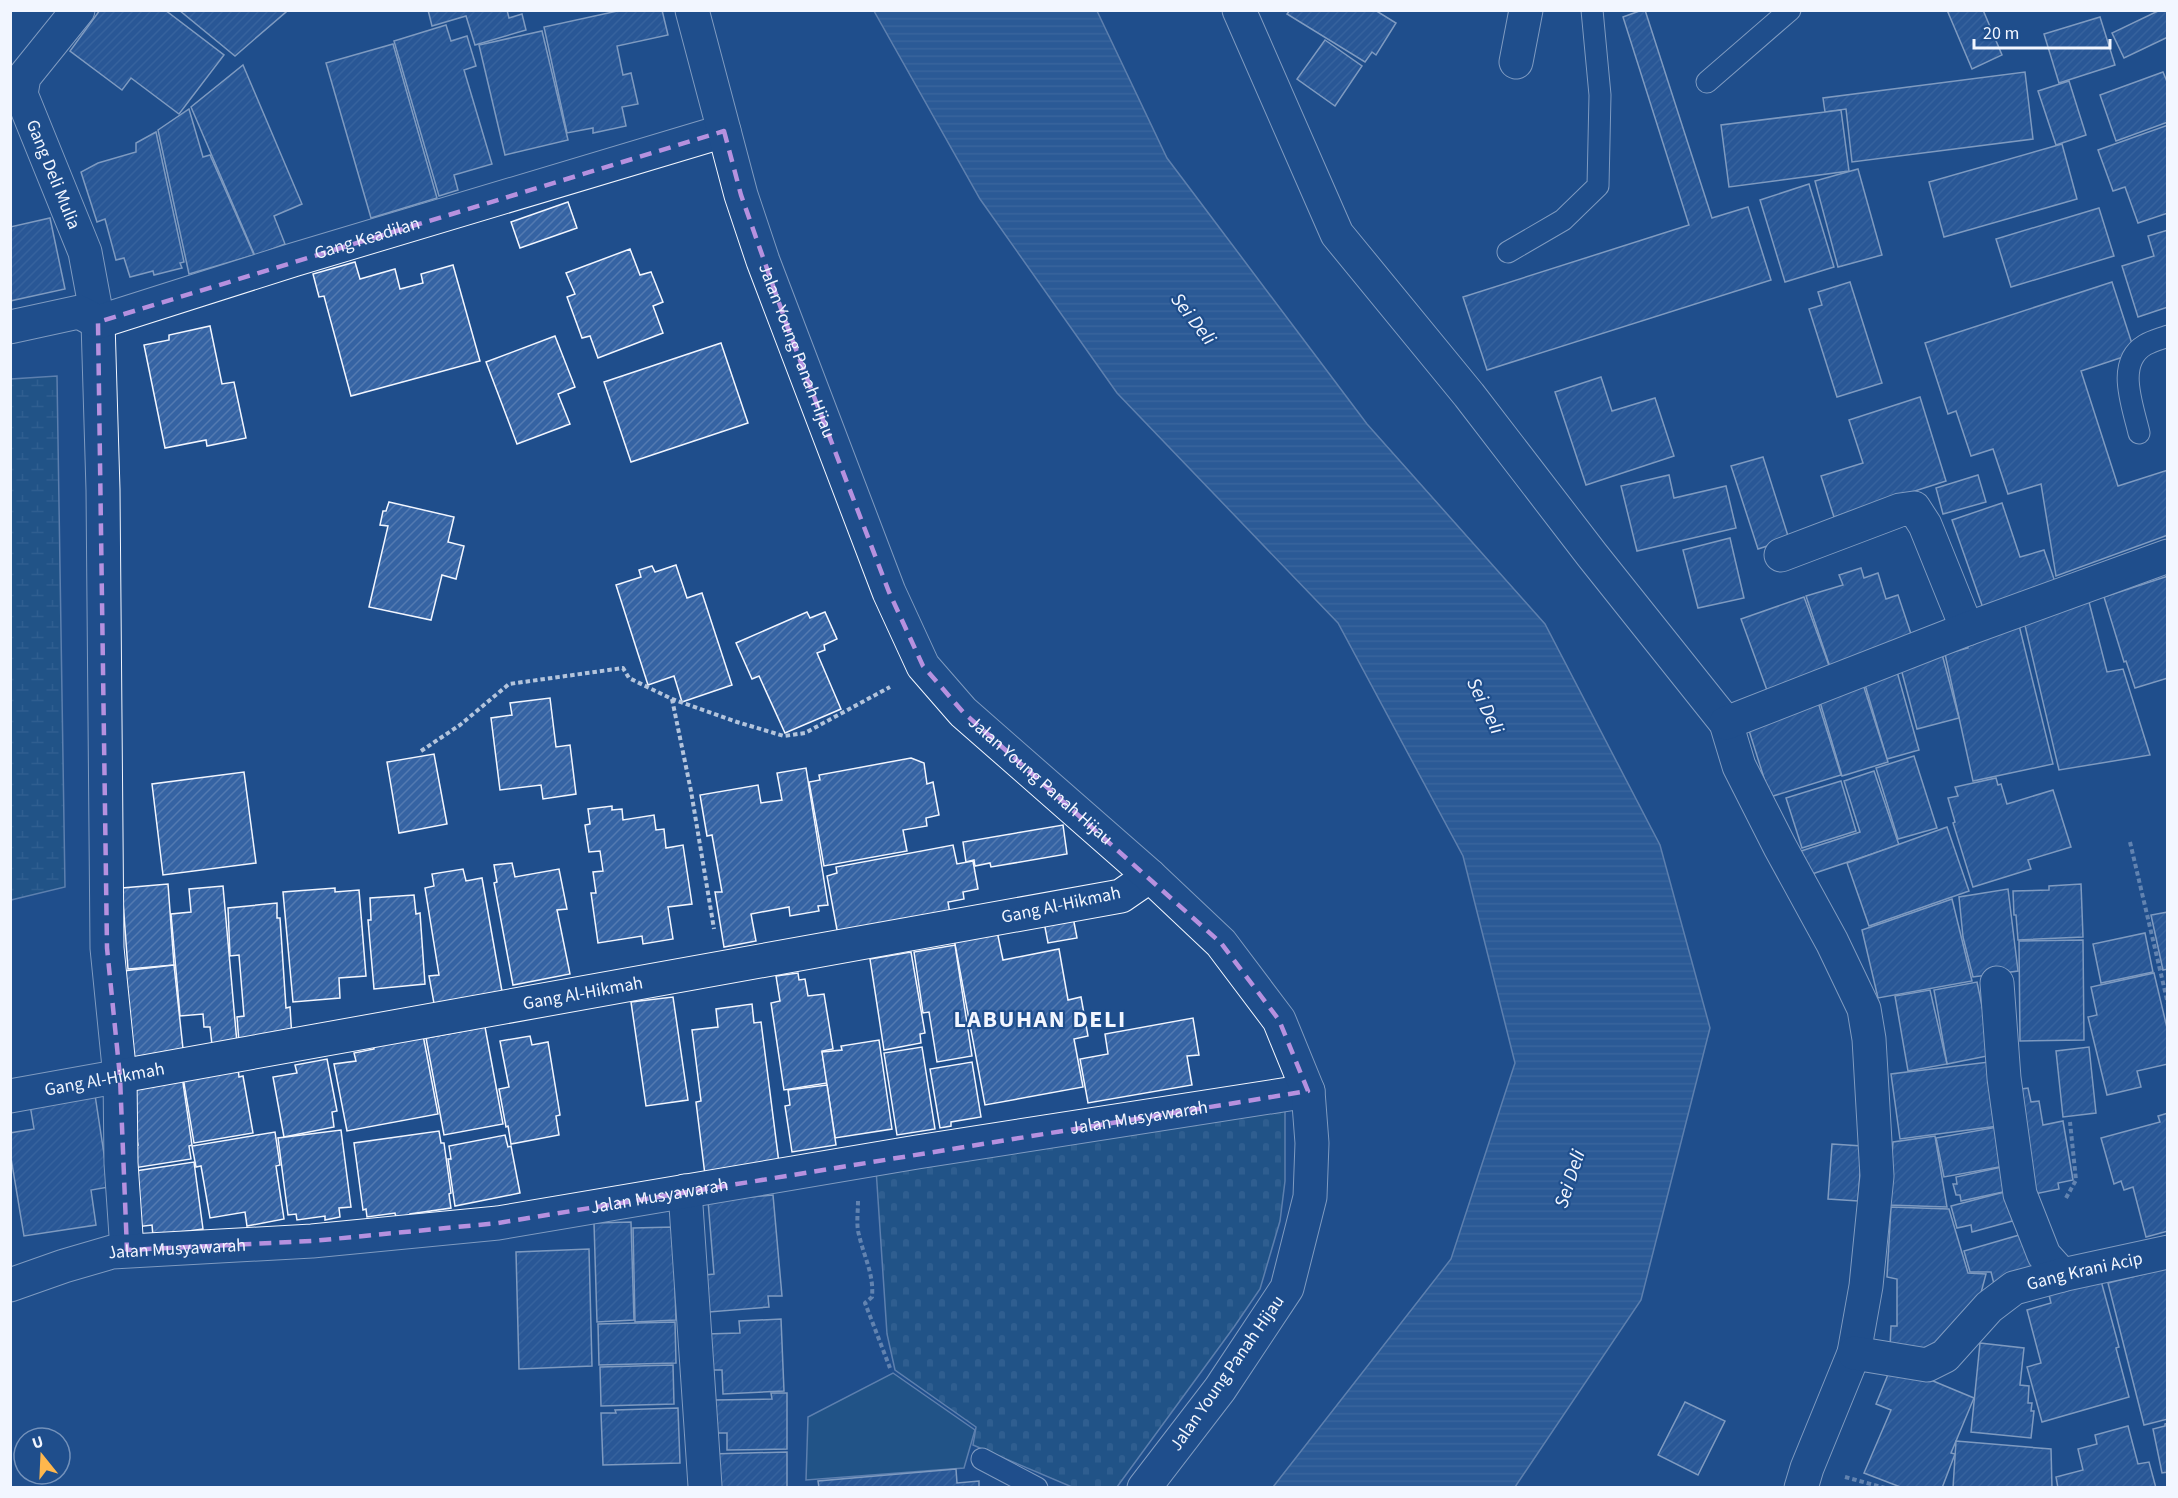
<svg xmlns="http://www.w3.org/2000/svg" width="2178" height="1498" font-family="'Source Sans 3',sans-serif">
<style>
.green{fill:#245a82;stroke:#a8bbd7;stroke-width:1.5}
.wetland{fill:url(#wetland-marsh);stroke:#a8bbd7;stroke-width:1.5}
.cemetery{fill:url(#cemetery-stones);stroke:#a8bbd7;stroke-width:1.5}
.water{fill:url(#water-rules);stroke:#a8bbd7;stroke-width:1.5}
.building{fill:url(#building-hatch);stroke:#f2f6ff;stroke-width:1.5}
.lines{fill:none;stroke-linecap:round;stroke-linejoin:round}
.service-casing{stroke:#f2f6ff;stroke-width:23}
.minor-casing{stroke:#f2f6ff;stroke-width:35}
.tertiary-casing{stroke:#f2f6ff;stroke-width:35}
.path{stroke:#b3c4dc;stroke-width:4;stroke-dasharray:4.5 3;stroke-linecap:butt}
.service{stroke:#1f4e8c;stroke-width:21}
.minor{stroke:#1f4e8c;stroke-width:33}
.tertiary{stroke:#1f4e8c;stroke-width:33}
.marked{fill:none;stroke:#b691df;stroke-width:4.5;stroke-dasharray:12 8;stroke-linejoin:round}
.labels{text-anchor:middle;dominant-baseline:central;stroke-width:4.5;stroke-linejoin:round;paint-order:stroke}
.street-label{font-size:18px;fill:#f2f6ff;stroke:#1f4e8c}
.water-label{font-size:20px;font-style:italic;fill:#f2f6ff;stroke:#1f4e8c}
.district-label{font-size:24px;font-weight:bold;letter-spacing:1.5px;fill:#f2f6ff;stroke:#1f4e8c}
</style>
<defs>
<pattern id="wetland-marsh" width="20" height="14" patternUnits="userSpaceOnUse" patternTransform="scale(1.5)"><rect width="20" height="14" fill="#245a82"/><path d="M1 5h8M5 5V1M11 12h8M15 12V8" fill="none" stroke="#447295"/></pattern>
<pattern id="cemetery-stones" width="16" height="16" patternUnits="userSpaceOnUse" patternTransform="scale(1.5)"><rect width="16" height="16" fill="#245a82"/><path d="M2 7V4a2 2 0 0 1 4 0v3zM10 15v-3a2 2 0 0 1 4 0v3z" fill="#447295"/></pattern>
<pattern id="water-rules" width="6" height="5" patternUnits="userSpaceOnUse" patternTransform="scale(1.5)"><rect width="6" height="5" fill="#3b69a3"/><path d="M0 2.5h6" fill="none" stroke="#587fb1"/></pattern>
<pattern id="building-hatch" width="6" height="6" patternUnits="userSpaceOnUse" patternTransform="scale(1.5)"><rect width="6" height="6" fill="#3563a3"/><path d="M-1 1l2-2M0 6l6-6M5 7l2-2" fill="none" stroke="#537ab1"/></pattern>
</defs>
<rect width="100%" height="100%" fill="#1f4e8c"/>
<!-- green -->
<path class="green" d="M893,1373L975,1430L964,1468L806,1480L808,1417Z"/>
<!-- wetland -->
<path class="wetland" d="M57,376L65,887L11,900V379Z"/>
<!-- cemetery -->
<path class="cemetery" d="M1285,1108V1181L1280,1221L1260,1289L1234,1327L1117,1487H1072L973,1445L976,1427L895,1370L887,1334L876,1169Z"/>
<!-- water -->
<path class="water" d="M874,11H1097L1167,158L1367,424L1545,624L1660,845L1710,1028L1641,1300L1515,1487H1273L1451,1259L1515,1063L1463,856L1338,623L1117,393L980,199Z"/>
<!-- building -->
<g class="building">
<path d="M100,10H165L224,55L179,114L131,78L122,90L70,51Z"/>
<path d="M179,10H285L286,12L235,56Z"/>
<path d="M428,10H507L509,18L522,14L526,30L475,45L466,16L432,26Z"/>
<path d="M622,10H662L668,35L617,46L623,75L631,73L638,104L622,107L626,126L593,133V128L567,133L544,27Z"/>
<path d="M1290,10H1375L1396,23L1376,55L1372,52L1365,62L1287,14Z"/>
<path d="M1642,10H1645L1712,218L1748,207L1771,280L1487,370L1463,297L1689,225L1623,17Z"/>
<path d="M1947,10H1983L2002,55L1972,69Z"/>
<path d="M2160,10H2168V37L2124,58L2112,33Z"/>
<path d="M2100,17L2115,65L2059,83L2044,34Z"/>
<path d="M446,25L451,41L467,36L476,66L464,70L492,164L454,175L458,190L439,196L394,41Z"/>
<path d="M542,31L568,140L505,155L479,45Z"/>
<path d="M1325,40L1362,66L1335,106L1297,79Z"/>
<path d="M393,44L437,198L371,218L326,63Z"/>
<path d="M243,65L302,204L274,216L285,244L255,256L191,107Z"/>
<path d="M2025,72L2033,139L1852,162L1846,109L1825,112L1823,98Z"/>
<path d="M2163,72L2168,84V122L2116,141L2100,95Z"/>
<path d="M2069,81L2086,135L2056,145L2038,91Z"/>
<path d="M189,109L203,157L210,155L254,255L189,274L158,130Z"/>
<path d="M1841,110L1849,171L1729,187L1721,125Z"/>
<path d="M2168,125V213L2138,223L2125,187L2113,191L2098,150Z"/>
<path d="M156,132L184,262L180,263L182,268L154,275L153,271L130,277L124,258L116,260L105,219L97,222L81,172L98,163L136,152V143Z"/>
<path d="M2062,144L2077,199L1944,237L1929,182Z"/>
<path d="M1858,169L1882,255L1838,267L1815,181Z"/>
<path d="M1809,184L1834,267L1785,282L1760,200Z"/>
<path d="M568,202L577,228L520,248L511,222Z"/>
<path d="M2099,208L2114,256L2011,287L1996,239Z"/>
<path d="M50,218L65,289L10,301V227Z"/>
<path d="M2168,230V307L2138,317L2122,266L2154,256L2148,236Z"/>
<path d="M630,249L640,275L651,272L663,302L653,306L663,333L598,358L590,336L582,338L567,297L575,294L566,273Z"/>
<path d="M355,262L360,279L395,269L400,289L423,283L421,274L453,265L480,361L351,396L324,296L319,297L313,274Z"/>
<path d="M1850,282L1882,383L1837,397L1809,309L1822,305L1818,292Z"/>
<path d="M2112,282L2135,353L2081,371L2118,486L2168,470V535L2056,576L2041,484L2008,494L1993,449L1971,456L1956,411L1948,414L1925,343Z"/>
<path d="M210,326L222,384L234,382L246,438L207,446L206,440L165,448L144,345L169,340V335Z"/>
<path d="M555,336L575,387L558,394L570,424L517,444L486,362Z"/>
<path d="M721,343L748,423L631,462L604,382Z"/>
<path d="M1601,377L1612,411L1655,398L1674,456L1586,485L1555,392Z"/>
<path d="M1920,397L1946,481L1834,517L1821,476L1863,463L1849,420Z"/>
<path d="M1763,457L1789,539L1758,549L1731,466Z"/>
<path d="M1669,475L1674,498L1726,486L1736,528L1637,551L1621,486Z"/>
<path d="M1978,475L1986,502L1943,514L1936,488Z"/>
<path d="M389,502L454,517L448,542L464,546L456,579L442,575L431,620L369,607L388,526L380,525L383,511H386Z"/>
<path d="M2002,503L2020,557L2044,550L2056,585L1983,608L1952,520Z"/>
<path d="M1730,538L1744,598L1698,608L1683,550Z"/>
<path d="M676,565L687,598L702,593L732,685L682,702L674,676L648,685L616,585L641,577L639,570L652,566L655,572Z"/>
<path d="M1861,568L1864,578L1878,573L1886,599L1898,595L1914,643L1831,670L1806,596L1843,585L1839,575Z"/>
<path d="M2168,576V678L2135,688L2126,661L2124,662L2104,597Z"/>
<path d="M1804,597L1831,671L1768,693L1741,619Z"/>
<path d="M2088,598L2107,672L2123,669L2150,755L2059,770L2023,617Z"/>
<path d="M807,612L810,618L825,612L837,639L824,645L825,650L817,653L841,709L785,733L759,676L752,679L736,643Z"/>
<path d="M2018,621L2053,764L1973,781L1945,654L1968,648L1966,637Z"/>
<path d="M1942,654L1959,718L1917,729L1900,665Z"/>
<path d="M1896,668L1919,750L1887,759L1863,678Z"/>
<path d="M1861,678L1888,762L1842,776L1817,692Z"/>
<path d="M550,698L556,747L570,745L576,794L543,799L541,785L500,790L491,718L512,715L510,703Z"/>
<path d="M1817,699L1841,775L1770,797L1746,721Z"/>
<path d="M434,754L447,824L399,833L387,762Z"/>
<path d="M1914,756L1937,828L1898,839L1876,768Z"/>
<path d="M911,758L924,763L927,784L933,782L939,815L926,818L927,826L903,830L907,851L824,866L809,782L820,780L819,775Z"/>
<path d="M806,768L828,905L818,906L819,911L790,916L789,907L751,914L756,941L724,947L715,892H722L712,835L707,836L700,795L758,785L761,803L782,800L777,773Z"/>
<path d="M1874,771L1899,845L1806,876L1798,852L1860,832L1844,781Z"/>
<path d="M244,772L256,863L163,875L152,784Z"/>
<path d="M1996,778L1998,785L2001,784L2007,804L2053,790L2071,847L2028,860L2031,869L1973,887L1953,823L1955,822L1948,798L1958,796L1955,787Z"/>
<path d="M1841,781L1856,831L1802,848L1786,798Z"/>
<path d="M612,806V810L622,809L623,820L654,815L656,830L664,829L666,848L683,845L692,904L668,907L673,939L643,944L642,936L598,943L591,893H596L593,872L603,871L600,851L589,852L585,825L590,824L588,809Z"/>
<path d="M1063,825L1067,854L991,867L990,863L975,866L974,860L966,862L963,842Z"/>
<path d="M1947,827L1969,891L1869,926L1847,863Z"/>
<path d="M953,845L957,864L973,861L978,889L963,892L964,899L948,902L950,914L838,935L827,876L837,873L836,867Z"/>
<path d="M512,863L515,877L559,869L567,909L557,910L570,974L513,985L494,883L497,882L494,865Z"/>
<path d="M463,869L466,881L482,878L503,997L435,1009L429,976L439,975L425,888L434,886L432,874Z"/>
<path d="M168,884L174,965L128,969L122,888Z"/>
<path d="M2081,884L2083,937L2018,940L2016,915H2014L2013,891L2049,890V886Z"/>
<path d="M223,886L237,1043L212,1045L210,1027H204L203,1014L180,1016L171,914L191,912L189,889Z"/>
<path d="M335,888V892L359,890L366,976L339,978L340,998L293,1002L283,892Z"/>
<path d="M2008,889L2018,971L1973,977L1963,937L1959,897Z"/>
<path d="M414,895L416,914L420,913L425,984L374,989L368,920H371L370,898Z"/>
<path d="M1952,899L1972,981L1878,998L1862,930Z"/>
<path d="M277,903V918H280L286,1008L290,1007L292,1038L239,1042L237,1017L244,1016L239,955L230,956L228,908Z"/>
<path d="M2168,912V969L2163,970L2151,915Z"/>
<path d="M1073,917L1077,938L1048,943L1044,922Z"/>
<path d="M997,931L1003,960L1059,949L1068,1000L1081,997L1088,1036L1074,1039L1083,1087L985,1105L954,939Z"/>
<path d="M2145,933L2153,972L2101,983L2093,944Z"/>
<path d="M2083,940L2084,1040L2020,1041L2019,941Z"/>
<path d="M955,945L972,1056L937,1062L929,1012L923,1013L914,952Z"/>
<path d="M911,952L925,1033L920,1034L921,1043L884,1050L870,959Z"/>
<path d="M174,965L184,1058L133,1063L123,971Z"/>
<path d="M798,973L799,980L805,979L808,996L824,994L833,1049L822,1051L827,1083L784,1090L771,1003L780,1001L776,976Z"/>
<path d="M2154,973L2168,1032V1064L2137,1071L2141,1087L2107,1095L2088,1017L2097,1015L2091,987Z"/>
<path d="M1977,982L1992,1055L1947,1064L1934,990Z"/>
<path d="M1930,990L1947,1064L1908,1071L1895,996Z"/>
<path d="M673,997L688,1100L646,1106L631,1002Z"/>
<path d="M752,1004L754,1023L761,1022L779,1163L705,1175L696,1102L701,1101L692,1030L718,1027L716,1009Z"/>
<path d="M1193,1018L1199,1055L1187,1056L1192,1085L1088,1103L1080,1059L1108,1054L1105,1034Z"/>
<path d="M485,1027L503,1124L444,1135L426,1038Z"/>
<path d="M423,1035L438,1114L347,1131L334,1064L356,1061L354,1053L374,1049L373,1044Z"/>
<path d="M530,1036L532,1045L548,1042L560,1115L556,1116L559,1135L511,1144L508,1126L506,1127L499,1089L509,1087L500,1041Z"/>
<path d="M879,1040L892,1129L835,1138L822,1052L842,1050L841,1046Z"/>
<path d="M922,1047L935,1129L897,1135L884,1053Z"/>
<path d="M2089,1047L2096,1113L2063,1117L2056,1051Z"/>
<path d="M327,1059L337,1111L332,1112L334,1127L284,1137L273,1077L297,1073L295,1065Z"/>
<path d="M1997,1061L2006,1125L1900,1139L1891,1074Z"/>
<path d="M972,1062L981,1117L951,1122V1126L940,1128L930,1069Z"/>
<path d="M238,1068L239,1077L243,1076L253,1133L194,1143L183,1077Z"/>
<path d="M182,1076L192,1145L189,1146L191,1159L134,1168L131,1146L138,1145L131,1106V1083Z"/>
<path d="M827,1085L836,1145L792,1152L785,1106L790,1105L788,1090Z"/>
<path d="M2028,1088L2031,1102L2039,1101L2043,1125L2063,1121L2073,1180L2058,1183L2059,1189L2024,1196L2014,1090Z"/>
<path d="M95,1095L109,1187L91,1190L96,1225L24,1236L10,1152V1133L34,1129L30,1105Z"/>
<path d="M2168,1113V1231L2146,1237L2133,1187L2124,1190L2121,1181L2114,1184L2101,1138L2160,1122L2158,1116Z"/>
<path d="M2003,1126L2010,1165L1944,1177L1936,1138Z"/>
<path d="M341,1130L351,1207L339,1208L340,1217L325,1220V1216L297,1220L296,1214L288,1215L278,1138Z"/>
<path d="M439,1131L441,1143H444L451,1193L449,1194L451,1208L410,1214L411,1220L397,1222L395,1213L367,1217L366,1209L363,1210L354,1143Z"/>
<path d="M275,1132L280,1165L276,1166L284,1219L247,1226L245,1212L210,1218L201,1166L196,1167L192,1146Z"/>
<path d="M505,1135L508,1147L511,1146L520,1193L455,1206L448,1159H451L449,1146Z"/>
<path d="M1935,1136L1947,1207L1888,1205L1893,1142Z"/>
<path d="M1832,1144L1862,1146L1858,1201L1828,1199Z"/>
<path d="M194,1162L203,1229L153,1236L152,1225L136,1227L129,1172Z"/>
<path d="M2011,1165L2017,1189L1961,1201L1960,1195H1956L1953,1184H1957L1956,1177Z"/>
<path d="M2012,1190L2020,1219L1972,1232L1971,1225L1957,1228L1951,1206Z"/>
<path d="M773,1195L782,1296H768L769,1307L709,1312L705,1275L714,1274L708,1201Z"/>
<path d="M1891,1207L1949,1209L1968,1273L1986,1274L1977,1308L1943,1351L1890,1347L1891,1326H1897V1279L1887,1277Z"/>
<path d="M631,1222L634,1320L597,1322L594,1223Z"/>
<path d="M673,1227L676,1320L635,1322L633,1228Z"/>
<path d="M2033,1231L2042,1264L1994,1284L1991,1272H1970L1964,1251Z"/>
<path d="M589,1249L592,1366L519,1369L516,1252Z"/>
<path d="M2168,1268V1419L2144,1425L2108,1283Z"/>
<path d="M2100,1277L2119,1347L2116,1348L2129,1397L2042,1422L2027,1367L2041,1363L2027,1310L2051,1303L2048,1291Z"/>
<path d="M781,1319L784,1391L723,1394L722,1370H708L706,1334L740,1333L739,1321Z"/>
<path d="M675,1322L676,1363L599,1365L598,1324Z"/>
<path d="M1980,1343L2024,1348L2020,1385L2029,1386L2028,1403H2032L2031,1411H2034L2031,1438L1971,1432Z"/>
<path d="M673,1365L674,1404L601,1406L600,1367Z"/>
<path d="M1891,1367L1909,1371L1974,1398L1951,1453L1955,1454L1942,1488H1903L1864,1473L1891,1410L1876,1404Z"/>
<path d="M771,1393H787V1449L727,1450V1433H715L714,1400L772,1399Z"/>
<path d="M1685,1402L1725,1421L1698,1475L1658,1455Z"/>
<path d="M678,1408L680,1463L603,1465L601,1413H616L615,1410Z"/>
<path d="M2168,1423V1472L2162,1473L2153,1429L2165,1426V1424Z"/>
<path d="M2128,1426L2138,1464L2149,1462L2156,1488H2058L2056,1477L2083,1470L2078,1449L2097,1444L2095,1435Z"/>
<path d="M1956,1441L2051,1449L2052,1488H1953Z"/>
<path d="M787,1452V1488H712L711,1454Z"/>
<path d="M956,1469L957,1483L979,1481V1488H819L818,1481Z"/>
</g>
<g class="lines">
<defs>
<g id="service">
<path d="M1707,82L1790,10"/>
<path d="M1508,252L1563,220L1598,186L1600,95L1592,10"/>
<path d="M2139,433C2133,406 2115,363 2145,345C2152,341 2160,339 2168,336"/>
<path d="M982,1459L1037,1488"/>
</g>
<g id="minor">
<path id="s1" d="M78,10L24,77L21,94L85,252L98,322L103,490L107,948L120,1077L121,1163L127,1250"/>
<path d="M1239,10L1337,234L1469,395L1592,555L1726,723L1739,766L1780,847L1832,942L1864,1009L1869,1039L1877,1176L1866,1286L1854,1353L1807,1468L1801,1488"/>
<path d="M1516,62L1526,10"/>
<path id="s2" d="M10,327L79,312L98,322L293,260L724,131"/>
<path d="M1781,555L1900,510L1914,508L1925,525L1967,629"/>
<path d="M1726,723L1967,629L2168,556"/>
<path d="M1997,983L2004,1078L2020,1194L2044,1255L2062,1275"/>
<path id="s3" d="M10,1096L1121,896L1150,876"/>
<path d="M685,1191L705,1486"/>
<path id="s4" d="M10,1285L64,1266L112,1252L312,1241L498,1223L917,1152L1308,1091"/>
<path id="s5" d="M1854,1353L1927,1365L1945,1356L1989,1307L2014,1288L2062,1275L2168,1252"/>
</g>
<g id="tertiary">
<path id="s6" d="M692,10L741,195L763,261L889,592L923,666L963,712L1150,876L1221,943L1279,1020L1308,1091L1312,1143L1310,1197L1287,1288L1220,1389L1144,1488"/>
</g>
</defs>
<!-- service casing -->
<use href="#service" class="service-casing"/>
<!-- minor casing -->
<use href="#minor" class="minor-casing"/>
<!-- tertiary casing -->
<use href="#tertiary" class="tertiary-casing"/>
<!-- path -->
<g class="path">
<path d="M672,699L691,791L714,929"/>
<path d="M421,751L460,725L509,684L623,668L629,678L672,699L737,722L784,736L805,733L890,687"/>
<path d="M2130,842L2168,1004"/>
<path d="M2066,1198L2076,1180L2070,1122"/>
<path d="M858,1201C858,1212 856,1225 859,1235C864,1257 874,1274 872,1297L865,1303L890,1368"/>
<path d="M1845,1477L1885,1488"/>
</g>
<!-- service -->
<use href="#service" class="service"/>
<!-- minor -->
<use href="#minor" class="minor"/>
<!-- tertiary -->
<use href="#tertiary" class="tertiary"/>
</g>
<!-- marked area -->
<path d="M0 0H2178V1498H0ZM724,131L741,195L790,334L889,592L923,666L963,712L1221,943L1279,1020L1308,1091L498,1223L312,1241L127,1250L120,1077L107,948L98,322Z" fill="#1f4e8c" fill-opacity=".55" fill-rule="evenodd"/>
<path class="marked" d="M724,131L741,195L790,334L889,592L923,666L963,712L1221,943L1279,1020L1308,1091L498,1223L312,1241L127,1250L120,1077L107,948L98,322Z"/>
<g class="labels">
<!-- street labels -->
<g class="street-label">
<text stroke="none"><textPath href="#s1" startOffset="190">Gang Deli Mulia</textPath></text>
<text stroke="none"><textPath href="#s2" startOffset="374">Gang Keadilan</textPath></text>
<text stroke="none"><textPath href="#s6" startOffset="357">Jalan Young Panah Hijau</textPath></text>
<text stroke="none"><textPath href="#s6" startOffset="861">Jalan Young Panah Hijau</textPath></text>
<text transform="translate(1061 905) rotate(-12)">Gang Al-Hikmah</text>
<text stroke="none"><textPath href="#s3" startOffset="582">Gang Al-Hikmah</textPath></text>
<text stroke="none"><textPath href="#s3" startOffset="96">Gang Al-Hikmah</textPath></text>
<text stroke="none"><textPath href="#s4" startOffset="1144">Jalan Musyawarah</textPath></text>
<text stroke="none"><textPath href="#s4" startOffset="658">Jalan Musyawarah</textPath></text>
<text stroke="none"><textPath href="#s4" startOffset="172">Jalan Musyawarah</textPath></text>
<text stroke="none"><textPath href="#s5" startOffset="264">Gang Krani Acip</textPath></text>
<text transform="translate(1227 1373) rotate(-55)">Jalan Young Panah Hijau</text>
</g>
<!-- water labels -->
<g class="water-label">
<text transform="translate(1193 319) rotate(52)">Sei Deli</text>
<text transform="translate(1485 706) rotate(64)">Sei Deli</text>
<text transform="translate(1570 1179) rotate(-72)">Sei Deli</text>
</g>
<!-- district labels -->
<g class="district-label">
<text x="1040" y="1019">LABUHAN DELI</text>
</g>
</g>
<!-- border -->
<rect width="2178" height="1498" fill="none" stroke="#f2f6ff" stroke-width="24"/>
<!-- north arrow -->
<g transform="translate(42 1456) rotate(342)"><circle r="28" fill="#1f4e8c" stroke="#7391ba" stroke-width="1.5"/>
<path d="M0-4.5L10 22L0 15L-10 22Z" fill="#ffb74d"/>
<text y="-9" font-size="16" font-weight="bold" text-anchor="middle" fill="#f2f6ff">U</text>
</g>
<!-- scale -->
<path d="M1974 39v9h136v-9" fill="none" stroke="#f2f6ff" stroke-width="3"/>
<text x="1983" y="39" font-size="18" fill="#f2f6ff" stroke="#1f4e8c" stroke-width="4.5" paint-order="stroke">20 m</text>
</svg>
